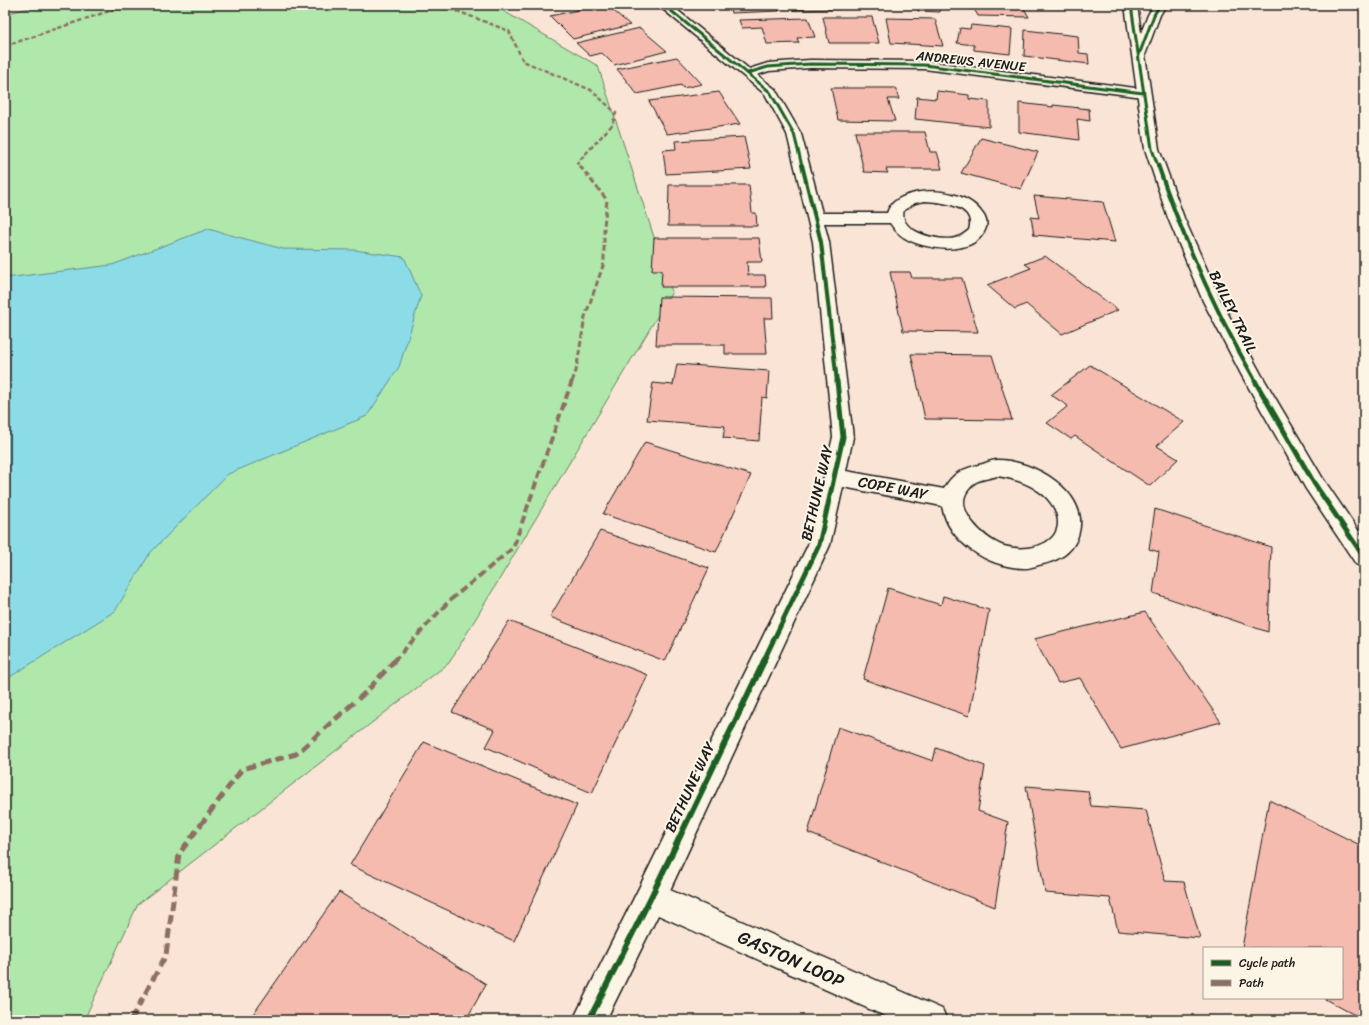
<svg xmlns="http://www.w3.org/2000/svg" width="1369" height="1025" font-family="Sriracha,sans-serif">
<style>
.green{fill:#b0e7aa;stroke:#668263}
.water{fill:#8cdce7;stroke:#5f8f96}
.building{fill:#f5bbaf;stroke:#1c1c1c}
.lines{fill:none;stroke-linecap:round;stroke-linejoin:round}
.street-casing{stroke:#1c1c1c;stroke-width:3}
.secondary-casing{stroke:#1c1c1c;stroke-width:3}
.street{fill:#fcf5e5;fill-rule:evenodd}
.secondary{fill:#fcf5e5;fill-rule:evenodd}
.quiet-far3{stroke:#8d6e63;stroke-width:2.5;stroke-dasharray:4.5 2.5;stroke-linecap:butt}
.quiet-far2{stroke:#8d6e63;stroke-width:3;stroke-dasharray:6 3;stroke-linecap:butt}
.quiet-far1{stroke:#8d6e63;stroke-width:4;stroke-dasharray:8 4;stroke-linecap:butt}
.quiet{stroke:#8d6e63;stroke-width:5;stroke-dasharray:10 5;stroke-linecap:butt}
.cycleway-far3-casing{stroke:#fcf5e5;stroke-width:4.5}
.cycleway-far2-casing{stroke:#fcf5e5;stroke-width:6}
.cycleway-far1-casing{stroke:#fcf5e5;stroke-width:8}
.cycleway-casing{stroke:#fcf5e5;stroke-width:9}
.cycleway-far3{stroke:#1b5e20;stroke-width:3}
.cycleway-far2{stroke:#1b5e20;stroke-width:4}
.cycleway-far1{stroke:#1b5e20;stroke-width:5}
.cycleway{stroke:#1b5e20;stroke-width:6}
.labels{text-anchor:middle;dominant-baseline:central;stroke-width:4;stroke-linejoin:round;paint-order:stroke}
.far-street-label{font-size:13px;fill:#1c1c1c;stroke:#fcf5e5}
.street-label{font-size:15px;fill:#1c1c1c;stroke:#fcf5e5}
.near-street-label{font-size:18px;fill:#1c1c1c;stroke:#fcf5e5}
</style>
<rect width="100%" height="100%" fill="#fae4d5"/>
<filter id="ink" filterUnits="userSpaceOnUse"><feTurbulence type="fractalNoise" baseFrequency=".025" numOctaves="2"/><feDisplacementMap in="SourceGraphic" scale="8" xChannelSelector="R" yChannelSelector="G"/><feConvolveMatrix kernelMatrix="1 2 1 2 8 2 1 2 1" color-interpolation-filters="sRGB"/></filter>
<g filter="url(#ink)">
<!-- green -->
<path class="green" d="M41,5H493L598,66L672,292L449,663L138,904L84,1020H5V14Z"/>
<!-- water -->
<path class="water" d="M208,229L283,249L354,250L404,257L421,296L399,367L367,416L228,474L150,553L115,611L5,680V278L112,265Z"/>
<!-- building -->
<g class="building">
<path d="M601,5H607L630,25L573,39L550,16Z"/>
<path d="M729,5H777L779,11L731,13Z"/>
<path d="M792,5H839L840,9L793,10Z"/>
<path d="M909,5H959L960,8L939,7L940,12L918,11L917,6Z"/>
<path d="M972,5H1022L1029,17L978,16Z"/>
<path d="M823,17H872L879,43H829Z"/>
<path d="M808,18L815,37L797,38L799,43L767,44L762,27L742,28L739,20Z"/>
<path d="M886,18L935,19L943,46L891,43Z"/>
<path d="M971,25L1012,29L1010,54L974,50V45L957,43L960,28L970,29Z"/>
<path d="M640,28L667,51L614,65L602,53L590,56L576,43Z"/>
<path d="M1025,30L1078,36L1079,53L1088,54L1089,64L1024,56Z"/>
<path d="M677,57L702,84L683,88L681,85L637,94L617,69Z"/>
<path d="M831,88H895L899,99H888L895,121L838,120Z"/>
<path d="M937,91L969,95V99L989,101V127L915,119L917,97L936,99Z"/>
<path d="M719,92L740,124L667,134L649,101Z"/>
<path d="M1019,103L1053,107V105L1089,109L1090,121L1077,119L1079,140L1019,132Z"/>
<path d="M855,132H925L930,152H937L942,169H886L888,173L864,172Z"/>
<path d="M744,137L751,169L666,174L663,150L676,149L675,141Z"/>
<path d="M981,138L1038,152L1021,189L961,173Z"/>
<path d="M669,185H749L752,213H756L757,226H668Z"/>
<path d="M1034,196L1103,202L1115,242L1034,235L1031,217L1039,218Z"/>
<path d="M654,238H759L762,262H747L748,275H765L766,287H661L662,270H652Z"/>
<path d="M1045,256L1118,310L1062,334L1026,304L1015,309L987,285L1031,268L1025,264Z"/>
<path d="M890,272H910L912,278H962L978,332L903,331Z"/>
<path d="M659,297L772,298L773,318H764L767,354H725V345H656Z"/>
<path d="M911,354L992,355L1012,420L925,419Z"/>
<path d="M677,364L769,371L767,398L762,397L759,441L723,438L725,426L647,420L653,383L673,385Z"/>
<path d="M1090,365L1184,422L1157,446L1178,459L1150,486L1075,436L1071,439L1047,423L1068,406L1051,395Z"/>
<path d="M645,442L751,475L716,552L603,514Z"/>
<path d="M1155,509L1271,547L1268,632L1153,593L1159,552L1149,549Z"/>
<path d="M600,531L709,568L665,661L550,617Z"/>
<path d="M888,588L941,605L943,596L989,610L969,716L863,679Z"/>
<path d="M1145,612L1221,722L1121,749L1080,678L1058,683L1034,639Z"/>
<path d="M509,621L648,675L592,793L486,747L495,730L452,712Z"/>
<path d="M838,727L933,761L936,748L985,766L978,811L1008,822L995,907L808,833Z"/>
<path d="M424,742L577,805L514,941L350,865Z"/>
<path d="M1026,786L1088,791L1091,806L1146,810L1165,881L1184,882L1200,938L1118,931L1110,898L1045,893Z"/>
<path d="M1269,800L1364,847V1020L1323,998H1342V948H1242Z"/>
<path d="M339,892L486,984L466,1020H249Z"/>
</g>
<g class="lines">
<defs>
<path id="street" d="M658,5H671L749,69L768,63L810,60L924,61L1143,89L1148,90L1150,93L1148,96L1143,97L924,69L810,68L769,71L757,75L775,89L801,134L822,213H887C891,200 903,196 915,193C937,188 969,194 982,213C986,218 988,224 985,230C973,257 925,250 905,238C898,234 894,229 890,223H824L829,242L853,437L846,471L944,489C953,472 965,468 983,464C988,462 993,460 998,460C1032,460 1089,491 1079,532C1075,550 1061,560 1043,564C1037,565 1029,569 1023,568C988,567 948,542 942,506L843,487L830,545L670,890L942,1009L947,1020H894L658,915L606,1020H573L640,886L808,545L833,437L813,242L787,134L765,94ZM925,201C941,202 977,205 969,230C965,233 961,237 955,238C940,242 897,232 904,210L915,203ZM997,476C1011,478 1025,482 1037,490C1062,506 1069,539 1034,547C1024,549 1014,549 1004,546C985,540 950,508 970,488C972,486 974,483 976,482C982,479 991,478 997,476Z"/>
<path id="secondary" d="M1125,5H1137L1141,33L1148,15L1154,5H1166L1160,15L1145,55L1159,149L1184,218L1221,301L1261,374L1322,477L1364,539V567L1356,564L1306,489L1241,374L1203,301L1168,218L1145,149Z"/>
</defs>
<!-- street casing -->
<use href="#street" class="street-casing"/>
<!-- secondary casing -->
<use href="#secondary" class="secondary-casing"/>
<!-- street -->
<use href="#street" class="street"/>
<!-- secondary -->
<use href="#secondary" class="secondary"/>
<!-- quiet-far3 -->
<g class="quiet-far3">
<path d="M429,5L457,11L509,31L523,61L591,90L616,113L612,125L577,163L580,166"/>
<path d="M5,46L106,12L132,5"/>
</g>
<!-- quiet-far2 -->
<path class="quiet-far2" d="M572,382L576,371L585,317L604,263V226L607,200L579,165"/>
<!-- quiet-far1 -->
<path class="quiet-far1" d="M393,662L449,601L513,548L572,381"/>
<!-- quiet -->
<path class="quiet" d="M131,1020L166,955L179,854L242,769L296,754L367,691L394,661"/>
<defs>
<g id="cycleway-far3">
<path d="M664,5L770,92L794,134L802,166"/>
<path d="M1131,5L1152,149L1158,166"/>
<path d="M1139,55L1154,15L1160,5"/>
<path d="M748,73L768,67L810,64L924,65L1143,93"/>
</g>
<g id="cycleway-far2">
<path d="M802,165L821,242L837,382"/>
<path d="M1158,165C1184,241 1216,313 1256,382"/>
</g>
<g id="cycleway-far1">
<path d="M1255,381L1314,483L1364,557"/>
<path d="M763,662L819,545L843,437L837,381"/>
</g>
<path id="cycleway" d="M589,1020L651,897L764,661"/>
</defs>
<!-- cycleway-far3 casing -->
<use href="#cycleway-far3" class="cycleway-far3-casing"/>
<!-- cycleway-far2 casing -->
<use href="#cycleway-far2" class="cycleway-far2-casing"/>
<!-- cycleway-far1 casing -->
<use href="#cycleway-far1" class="cycleway-far1-casing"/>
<!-- cycleway casing -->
<use href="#cycleway" class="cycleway-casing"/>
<!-- cycleway-far3 -->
<use href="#cycleway-far3" class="cycleway-far3"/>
<!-- cycleway-far2 -->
<use href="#cycleway-far2" class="cycleway-far2"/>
<!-- cycleway-far1 -->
<use href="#cycleway-far1" class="cycleway-far1"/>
<!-- cycleway -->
<use href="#cycleway" class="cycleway"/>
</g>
</g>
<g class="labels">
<!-- far-street labels -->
<g class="far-street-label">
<text transform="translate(971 61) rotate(6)">ANDREWS AVENUE</text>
</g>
<!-- street labels -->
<g class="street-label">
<text transform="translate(1233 312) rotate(64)">BAILEY TRAIL</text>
<text transform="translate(893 488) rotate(11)">COPE WAY</text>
<text transform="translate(817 493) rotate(-77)">BETHUNE WAY</text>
<text transform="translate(690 787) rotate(-65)">BETHUNE WAY</text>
</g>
<!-- near-street labels -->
<g class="near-street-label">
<text transform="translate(791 959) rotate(24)">GASTON LOOP</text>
</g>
</g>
<!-- margin -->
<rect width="1369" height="1025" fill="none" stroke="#fcf5e5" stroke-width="20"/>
<rect x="10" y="10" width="1349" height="1005" fill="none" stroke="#1c1c1c" stroke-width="1.5" filter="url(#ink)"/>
<!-- legend -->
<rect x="1203" y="947" width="140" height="52" fill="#fcf5e5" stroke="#a29e95"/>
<rect x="1211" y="960" width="20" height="6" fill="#1b5e20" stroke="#a29e95"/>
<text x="1239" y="967" font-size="12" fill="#1c1c1c">Cycle path</text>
<rect x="1211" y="980" width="20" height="6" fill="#8d6e63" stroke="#a29e95"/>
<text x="1239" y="987" font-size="12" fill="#1c1c1c">Path</text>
</svg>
